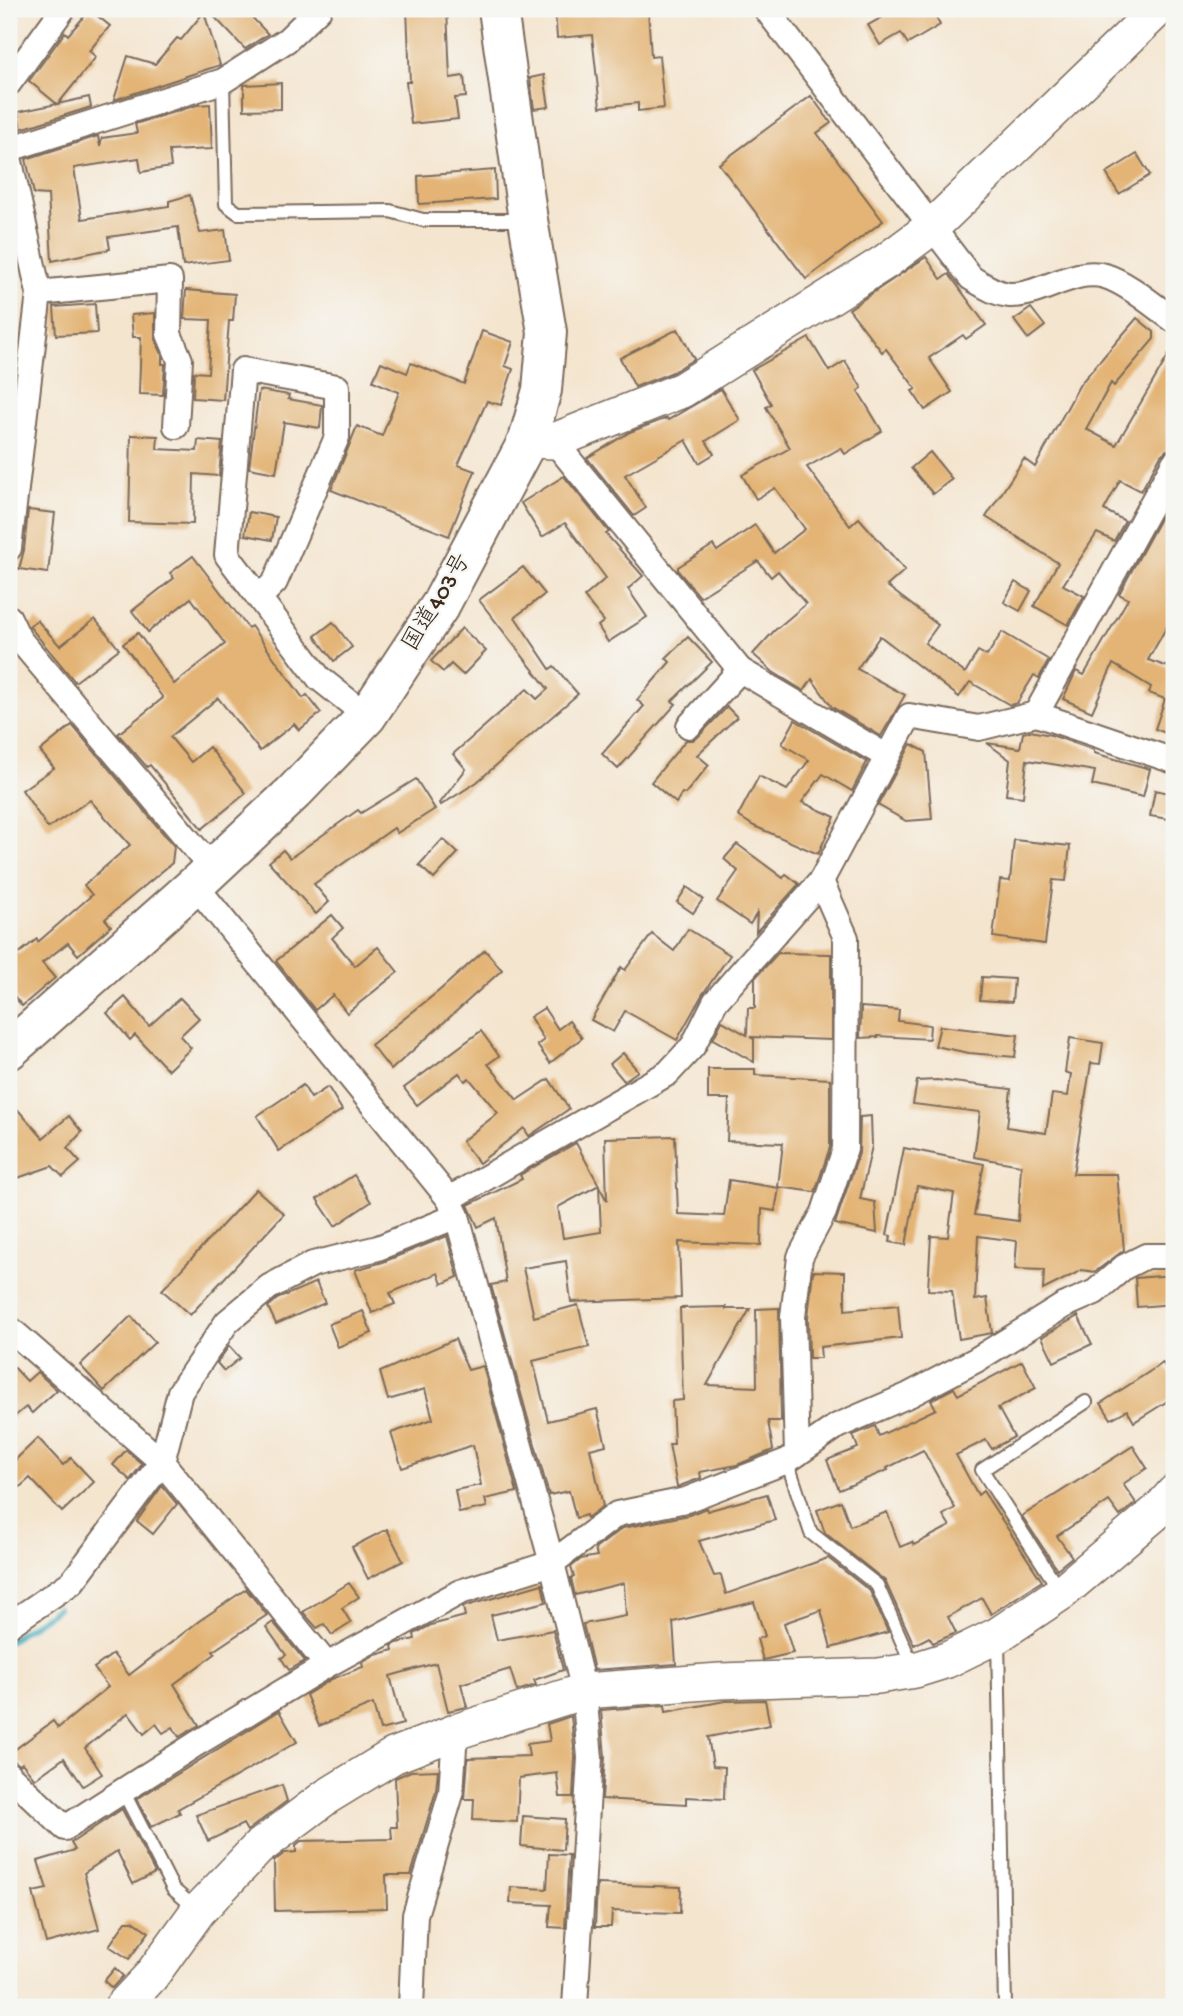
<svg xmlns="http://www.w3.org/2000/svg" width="1183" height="2016" font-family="'Gochi Hand','Klee One',sans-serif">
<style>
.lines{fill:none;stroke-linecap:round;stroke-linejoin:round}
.stream{stroke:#40acbf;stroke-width:6}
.building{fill:#e3b474}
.lane-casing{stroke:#7c6b5c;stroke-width:16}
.street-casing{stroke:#7c6b5c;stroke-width:28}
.secondary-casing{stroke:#7c6b5c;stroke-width:38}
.highway-casing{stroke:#7c6b5c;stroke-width:42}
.lane{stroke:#fff;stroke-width:12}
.street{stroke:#fff;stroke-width:24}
.secondary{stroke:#fff;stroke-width:35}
.highway{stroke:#fff;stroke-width:38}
.labels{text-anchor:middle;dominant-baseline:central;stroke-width:5;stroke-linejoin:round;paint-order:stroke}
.street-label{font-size:24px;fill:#3b2a1e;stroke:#f6f6f2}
</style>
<rect width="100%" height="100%" fill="#f6f6f2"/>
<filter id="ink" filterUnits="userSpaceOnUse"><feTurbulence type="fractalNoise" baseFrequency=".0143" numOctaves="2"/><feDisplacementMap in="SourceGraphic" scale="14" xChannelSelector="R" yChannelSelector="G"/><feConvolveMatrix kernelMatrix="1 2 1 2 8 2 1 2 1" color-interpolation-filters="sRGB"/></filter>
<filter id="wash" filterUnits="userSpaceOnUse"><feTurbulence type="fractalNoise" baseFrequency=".00686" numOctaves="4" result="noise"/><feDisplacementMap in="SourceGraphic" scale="28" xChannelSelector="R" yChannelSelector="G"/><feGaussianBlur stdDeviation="1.57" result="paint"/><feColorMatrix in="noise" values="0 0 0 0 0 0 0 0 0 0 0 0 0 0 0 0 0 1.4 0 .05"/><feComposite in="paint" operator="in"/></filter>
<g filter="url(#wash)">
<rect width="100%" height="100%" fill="#f4e5cf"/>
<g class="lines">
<!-- stream -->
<path class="stream" d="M9,1641L58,1608"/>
</g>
<g id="blocks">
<!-- building -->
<g class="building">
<path d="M207,9H244L268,34L245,49Z"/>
<path d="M407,9H447L450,78L464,76L466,97L455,98L458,119L411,124L406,82H410Z"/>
<path d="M555,9H648L651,57L659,56L664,108L638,111V103L600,107L592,35L557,38Z"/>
<path d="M897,9H931L940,25L908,44L901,33L880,45L868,25Z"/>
<path d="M90,10L110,26L89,51L96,57L58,104L89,97L91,107L21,129L18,112L57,104L29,81L65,32L68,35Z"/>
<path d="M204,12L220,65L114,100L128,56L155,64L177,38L181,40Z"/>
<path d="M544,75L549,107L534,109L530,78Z"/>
<path d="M281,83V109L244,110V85Z"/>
<path d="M811,96L831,123L817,133L883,221L806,279L719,164Z"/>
<path d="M210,104L212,149L169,151L171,167L141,172L139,158L74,168L82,219L169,206V201L190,195L200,233L225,230L229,260L183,266L178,227L108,237L110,249L52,261L48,195L34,194L26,159L98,136L100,146L102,138L137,133L135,124L197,105Z"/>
<path d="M1137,154L1150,175L1119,194L1106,173Z"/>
<path d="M495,170L496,199L419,204L418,176Z"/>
<path d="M926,257L941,279L949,274L986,325L966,339L963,335L929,358L952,392L925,410L912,391L916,389L886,349L882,352L849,309Z"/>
<path d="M186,290L235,294L233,321H229L223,400L193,398L194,372L208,373L211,320L184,319Z"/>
<path d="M95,304L97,333L56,335L54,307Z"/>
<path d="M1031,308L1045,326L1028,339L1014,320Z"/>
<path d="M155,313V339L162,355V364H165L163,395L139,394L141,337H133L131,315Z"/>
<path d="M1137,318L1154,332V339L1114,386L1111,383L1086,429L1116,445L1174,346V448L1167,450L1161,455L1141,491L1120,480L1104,510L1125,521L1114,541L1097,533L1063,585L1084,596L1068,625L1034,606L1058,563L986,517L1024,459L1035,467L1080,384Z"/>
<path d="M678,329L694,359L673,372L635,387L620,358Z"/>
<path d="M482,331L513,342L505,366L513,369L501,405L487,401L458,465L475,471L449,536L331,490L357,426L382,436L399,392L373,381L381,362L407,373L411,363L464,384Z"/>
<path d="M809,338L829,371L845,361L862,388L858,391L882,431L845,454L841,448L807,467L850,526L859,518L905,570L887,586L938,625L925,643L965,673L978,651L987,656L1002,632L1049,660L1039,678L1034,675L1017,703L1010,705L970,682L959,697L880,636L857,669L905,695L881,736L832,707L812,679L804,691L773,672L753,654L774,631L806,604L778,571L771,577L758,561L700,597L678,571V567L713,545L717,551L755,525L774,553L805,529L775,488L756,499L742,475L790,448L766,407L771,404L752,370Z"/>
<path d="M721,389L740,420L706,441L714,454L699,463L686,440L625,475L646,508L634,516L587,458L630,432L667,418L668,420Z"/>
<path d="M259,390L289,395L288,399L322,405L320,428L284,422L276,473L249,468Z"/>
<path d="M131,435L158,436L157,449L197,451L198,440L222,442L219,476L194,474L193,524L129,522Z"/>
<path d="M930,452L952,479L933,494L911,468Z"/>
<path d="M564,476L609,532L606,534L643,576L628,589L647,617L608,642L598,626L604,621L584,597L606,578L565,523L542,537L521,503Z"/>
<path d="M1174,493V614L1148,660L1174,669V736L1155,729L1165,699L1149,693L1151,687L1113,664L1092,712L1063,699L1076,671L1084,675L1128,599L1119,594Z"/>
<path d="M28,510L55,513L48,573L19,569L24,550Z"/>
<path d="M249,512L276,517L272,540L245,535Z"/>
<path d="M193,556L248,628L251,626L303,698L307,695L321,713L299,730L294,724L260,751L218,698L170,737L191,762L209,747L246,793L202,829L150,765L147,767L118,734L163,698L123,644L138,633L174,684L225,644L191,598L148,632L132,611L174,578L170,573Z"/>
<path d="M523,567L545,594L515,617L550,669L554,666L578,694L477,782L441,805L440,803L466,769L453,754L527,689L537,699L548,689L479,600Z"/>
<path d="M1015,582L1031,591L1020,611L1004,602Z"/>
<path d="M95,619L119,649L75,682L29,626L37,620L60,646Z"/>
<path d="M333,622L352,647L334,661L315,636Z"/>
<path d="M462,628L486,651L463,675L451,664L443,672L431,661Z"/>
<path d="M688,637L712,662L672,701L676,704L618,769L602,754L644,706L637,700L670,662L666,658Z"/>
<path d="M727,707L737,717L697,755L709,765L685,794L682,793L676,803L651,782L686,740H693L699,736Z"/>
<path d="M795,720L867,762L852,791L823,774L802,802L835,817L818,854L754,826L738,816L759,776L787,790L809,760L782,744Z"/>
<path d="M72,725L174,846L172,863L105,919L111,926L78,955L68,943L42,963L55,978L22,1006L9,990V942L18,954L37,939L38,942L92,895L84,885L130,845L90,800L48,828L22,790L54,768L40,751Z"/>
<path d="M1030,731L1051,735L1094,750V753L1150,769L1143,797L1092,785L1095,771L1027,760L1023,797L1006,795L1010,760L987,743L1020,748L1023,733Z"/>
<path d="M911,744L926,752L932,819L906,821L878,805Z"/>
<path d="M416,779L435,809L397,833L394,828L314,884L329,902L316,914L269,862L283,850L290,858L358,810L361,813Z"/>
<path d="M1155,790L1174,794V820L1150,816Z"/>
<path d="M443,839L458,853L434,879L419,865Z"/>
<path d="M1014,840L1070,846L1066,881L1053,880L1045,944L993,937L1000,880L1010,881Z"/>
<path d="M737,844L783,878L786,874L799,884L756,932L757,913L750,924L717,901L738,871L724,859Z"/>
<path d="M687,887L703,899L693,913L677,902Z"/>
<path d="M332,915L343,928L332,938L355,966L378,947L398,972L347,1013L333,995L315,1010L276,961Z"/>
<path d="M688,929L730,955L702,995L677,1040L625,1011L613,1032L591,1020L621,967L625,970L652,934L674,951Z"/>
<path d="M485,950L502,970L391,1070L371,1045L440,990Z"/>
<path d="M778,953L831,954V1040L750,1037L754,1039V1062L713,1039L722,1021L747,1035L748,1008H755V978Z"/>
<path d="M982,977L1014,979L1012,1002L980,1000Z"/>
<path d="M125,997L149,1026L180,998L199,1018L180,1036L191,1048L168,1070L135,1035L130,1040L107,1013Z"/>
<path d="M861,1007L899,1010L898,1021L930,1025L929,1039L878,1036V1037L860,1038Z"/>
<path d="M544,1008L558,1029L569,1021L582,1038L550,1063L537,1045L544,1040L530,1017Z"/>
<path d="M940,1026L1018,1035L1015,1057L969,1053L935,1046Z"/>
<path d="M481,1031L499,1056L488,1064L517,1100L549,1079L569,1109L529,1136L524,1128L479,1163L462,1141L498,1113L469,1078L465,1081L459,1073L417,1105L404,1088Z"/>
<path d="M1070,1038L1103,1043L1100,1064L1091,1063L1073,1174H1117L1124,1250L1095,1272L1082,1270L1043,1290L1044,1270L1015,1269L1017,1241L978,1236L975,1300L987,1298L992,1333L959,1339L952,1291L928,1290L931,1236L948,1237L954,1193L917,1186L906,1245L890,1242L891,1236L887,1235L904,1148L984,1164L974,1215L1018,1221L1021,1165L974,1157L980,1112L913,1104L917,1081L937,1080L1011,1089L1007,1127L1046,1133L1052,1094L1068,1096L1071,1074L1065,1072Z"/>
<path d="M623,1053L638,1071L624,1081L610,1064Z"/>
<path d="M708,1069H755V1075L830,1079V1147L815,1192L778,1187L783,1143L727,1141L729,1099H708Z"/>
<path d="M303,1085L311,1098L328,1087L342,1110L279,1151L257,1116Z"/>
<path d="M18,1110L43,1138L69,1116L82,1132L67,1148L80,1162L63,1177L52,1166L9,1181V1118Z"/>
<path d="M871,1116L872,1146L860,1199L875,1202L877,1233L835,1224L859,1153L860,1117Z"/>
<path d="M675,1136L678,1214L724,1216L729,1180L779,1188L775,1211L762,1209L761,1245L679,1242L681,1298L571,1302L566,1261L523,1268L534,1317L578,1305L589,1347L533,1361L548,1421L597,1409L606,1445L590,1449L603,1506L587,1518L586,1515L576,1518L569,1491L549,1495L491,1285L506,1282L496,1218L478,1227L468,1205L522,1179L520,1175L576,1143L599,1185L558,1207L563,1238L601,1232L599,1186L607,1201L605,1138Z"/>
<path d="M354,1175L371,1202L335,1226L317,1199Z"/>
<path d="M256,1189L284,1214L190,1315L162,1290Z"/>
<path d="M447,1236L458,1277L442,1284L438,1273L390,1293L395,1304L372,1313L355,1270L383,1262Z"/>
<path d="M813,1271L845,1272V1310L898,1305L901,1338L820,1347L821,1358H809L808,1318Z"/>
<path d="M1174,1275V1304L1137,1307L1135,1278Z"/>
<path d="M316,1282L325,1303L276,1324L268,1307L277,1299Z"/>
<path d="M726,1307V1309H750L707,1385L757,1387L756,1309L779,1308L781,1421H768L773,1450L737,1465L700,1472L701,1478L677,1487L669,1444H674L672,1401L683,1400L680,1308Z"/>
<path d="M363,1311L372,1333L338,1347L329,1324Z"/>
<path d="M131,1316L155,1342L104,1391L80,1365Z"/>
<path d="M1078,1316L1092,1344L1054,1362L1042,1337Z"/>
<path d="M455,1339L468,1370L483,1366L517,1492L485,1499L487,1507L459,1513L455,1490L481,1485L473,1445L402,1468L391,1433L433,1419L425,1389L388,1400L380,1372Z"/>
<path d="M229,1346L240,1358L224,1371L217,1363Z"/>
<path d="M1022,1361L1036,1388L998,1408L1014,1437L992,1449L986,1440L956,1455L978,1495L983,1491L1042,1581L991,1614L982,1598L948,1617L956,1633L933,1643L929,1637L914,1645L885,1581L825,1533L817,1510L841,1501L850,1526L887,1512L900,1547L912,1542L914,1545L950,1526L943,1515L955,1508L923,1450L887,1468L888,1470L839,1490L827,1460L858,1448L853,1435L875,1426L879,1436L936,1409L931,1400L954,1388L958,1395Z"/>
<path d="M9,1362L27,1381L37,1372L57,1390L32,1413L26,1407L9,1421Z"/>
<path d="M1163,1363L1174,1381V1397L1134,1422L1127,1410L1111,1419L1101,1403Z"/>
<path d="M38,1438L63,1465L71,1458L94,1482L62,1512L30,1478L9,1497V1466Z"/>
<path d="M1133,1446L1147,1468L1123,1484L1136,1503L1120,1516L1109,1501L1057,1536L1072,1557L1057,1569L1022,1516Z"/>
<path d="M126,1450L142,1464L130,1480L113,1465Z"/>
<path d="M162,1486L177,1504L153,1534L137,1521Z"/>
<path d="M767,1494L775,1520L699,1541L714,1576L721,1575L726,1594L828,1558L870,1591L888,1632L831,1648L821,1610L784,1623L793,1653L763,1660L757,1639L765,1636L754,1602L673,1622L676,1664L594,1670L583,1624L626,1616L624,1583L575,1595L571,1578L574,1577L571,1567L581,1559L597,1556L595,1549L623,1528L689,1515L706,1508L707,1511Z"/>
<path d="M387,1529L403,1561L368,1579L352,1547Z"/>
<path d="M349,1583L359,1597L342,1608L351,1623L332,1635L324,1624L317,1628L303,1612Z"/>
<path d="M542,1584L546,1602L491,1615L497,1640L553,1630L563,1670L534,1680L536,1685L517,1691L510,1669L461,1684L467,1707L448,1711L436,1663L390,1676L403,1724L380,1730L373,1704L319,1726L306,1695L332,1679L363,1667L362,1663L376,1655L393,1650L392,1646L397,1643L415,1639L414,1634L431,1625L465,1616L463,1607L466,1606Z"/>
<path d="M246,1589L267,1615L213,1651L215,1654L174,1684L199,1725L179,1737L173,1727L163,1733L156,1724L144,1734L128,1713L85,1748L102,1774L83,1786L64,1758L35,1779L22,1763L20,1765L14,1761L9,1754L53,1721L58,1728L108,1687L94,1668L113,1654L129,1675L199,1621Z"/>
<path d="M273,1622L305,1661L289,1670L281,1658L286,1655L266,1627Z"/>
<path d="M765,1700L770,1725L708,1737L713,1766L725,1767L724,1799L686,1797V1804L602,1799L605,1757L601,1710L665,1705L666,1712L725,1701Z"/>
<path d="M279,1711L297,1742L178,1809L180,1813L151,1827L137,1799Z"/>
<path d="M571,1716L575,1758L573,1797H560L557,1773L519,1778L517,1822L473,1820L474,1799H465L468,1758L529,1756L527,1744L550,1741L547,1724Z"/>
<path d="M438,1770L436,1791L411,1875H386L387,1908L275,1911L274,1861L285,1853L296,1852V1845L301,1841L392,1839L391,1827H397L395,1778L411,1771Z"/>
<path d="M282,1785L287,1801L247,1831L243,1824L208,1841L196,1815Z"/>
<path d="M122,1809L155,1873L133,1884L117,1851L84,1873L99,1929L46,1943L33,1892L47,1889L38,1861L75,1850L71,1843Z"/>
<path d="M523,1816L565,1819L563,1850L521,1846Z"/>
<path d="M549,1854L569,1855L565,1928L549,1927L551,1905L510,1903L511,1887L547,1889Z"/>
<path d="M597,1884L681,1887L680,1913L612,1911L611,1927H595Z"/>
<path d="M126,1921H133L149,1932L129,1959L109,1946Z"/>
<path d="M115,1968L123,1976L112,1988L104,1981Z"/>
</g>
</g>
</g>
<g filter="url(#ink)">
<use href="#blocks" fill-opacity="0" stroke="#7c6b5c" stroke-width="2"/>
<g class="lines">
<defs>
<g id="lane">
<path d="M223,81L226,204L238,213L390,211L423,220H523"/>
<path d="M787,1461L811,1533L877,1585L914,1669"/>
<path d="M1059,1589L982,1470L1086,1402"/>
<path d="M998,1639L1005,2007"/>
<path d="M123,1791L173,1889L195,1908"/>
</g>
<g id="street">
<path d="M766,9L971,278C983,285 996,294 1010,295C1042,296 1073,267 1105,276C1128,283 1155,307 1174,320"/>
<path d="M9,83L63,9"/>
<path d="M9,149L223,81L287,40L319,9"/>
<path d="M9,157L39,293L9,548"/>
<path d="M39,293L170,280L169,334L180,360L176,426"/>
<path d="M554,441L740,670L886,756"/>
<path d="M259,598L275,582L337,437V387L243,370L227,555L319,678L367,716"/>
<path d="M9,618L19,639L212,868"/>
<path d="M1036,714L1174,463"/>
<path d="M689,726L740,670"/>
<path d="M195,885L449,1199L457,1216L552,1563L584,1691L590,1758L575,2007"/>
<path d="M449,1199L668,1073L693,1046L715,1002L821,881L909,716L979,728L1036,714L1174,761"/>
<path d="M9,1328L162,1462L327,1665"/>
<path d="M797,1454L837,1426L909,1395L976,1360L1063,1306L1095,1292L1124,1267L1146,1256H1174"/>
<path d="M9,1625L72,1582L162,1462L180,1392L227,1322L269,1287L313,1264L378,1248L457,1216"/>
<path d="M9,1775L65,1828L196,1744L327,1665L460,1592L552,1563L617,1514L686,1500L787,1461L797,1454L793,1317L800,1257L824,1212L845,1149L846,938L821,881"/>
<path d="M411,2007L415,1915L451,1794L455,1732"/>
</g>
<g id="secondary">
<path d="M528,440L554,441L682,390L885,262L932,227L1158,9"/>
<path d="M122,2007L151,1976L198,1911L258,1848L326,1797L393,1756L455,1732L584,1691L720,1681L878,1676L915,1670L947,1660L998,1635L1062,1592L1160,1509L1174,1493"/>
</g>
<path id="highway" d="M9,1050L195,885L294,792L367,716L441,604L528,440L542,390L547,332L528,220L498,9"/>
</defs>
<!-- lane casing -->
<use href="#lane" class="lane-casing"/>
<!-- street casing -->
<use href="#street" class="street-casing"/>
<!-- secondary casing -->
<use href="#secondary" class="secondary-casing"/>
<!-- highway casing -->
<use href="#highway" class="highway-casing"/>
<!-- lane -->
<use href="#lane" class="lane"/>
<!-- street -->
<use href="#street" class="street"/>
<!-- secondary -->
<use href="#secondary" class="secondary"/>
<!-- highway -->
<use href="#highway" class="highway"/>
</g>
</g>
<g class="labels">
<!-- street labels -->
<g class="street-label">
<text transform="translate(438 603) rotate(-59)">国道403号</text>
</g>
</g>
<!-- margin -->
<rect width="1183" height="2016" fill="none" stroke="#f6f6f2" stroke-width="35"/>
</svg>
